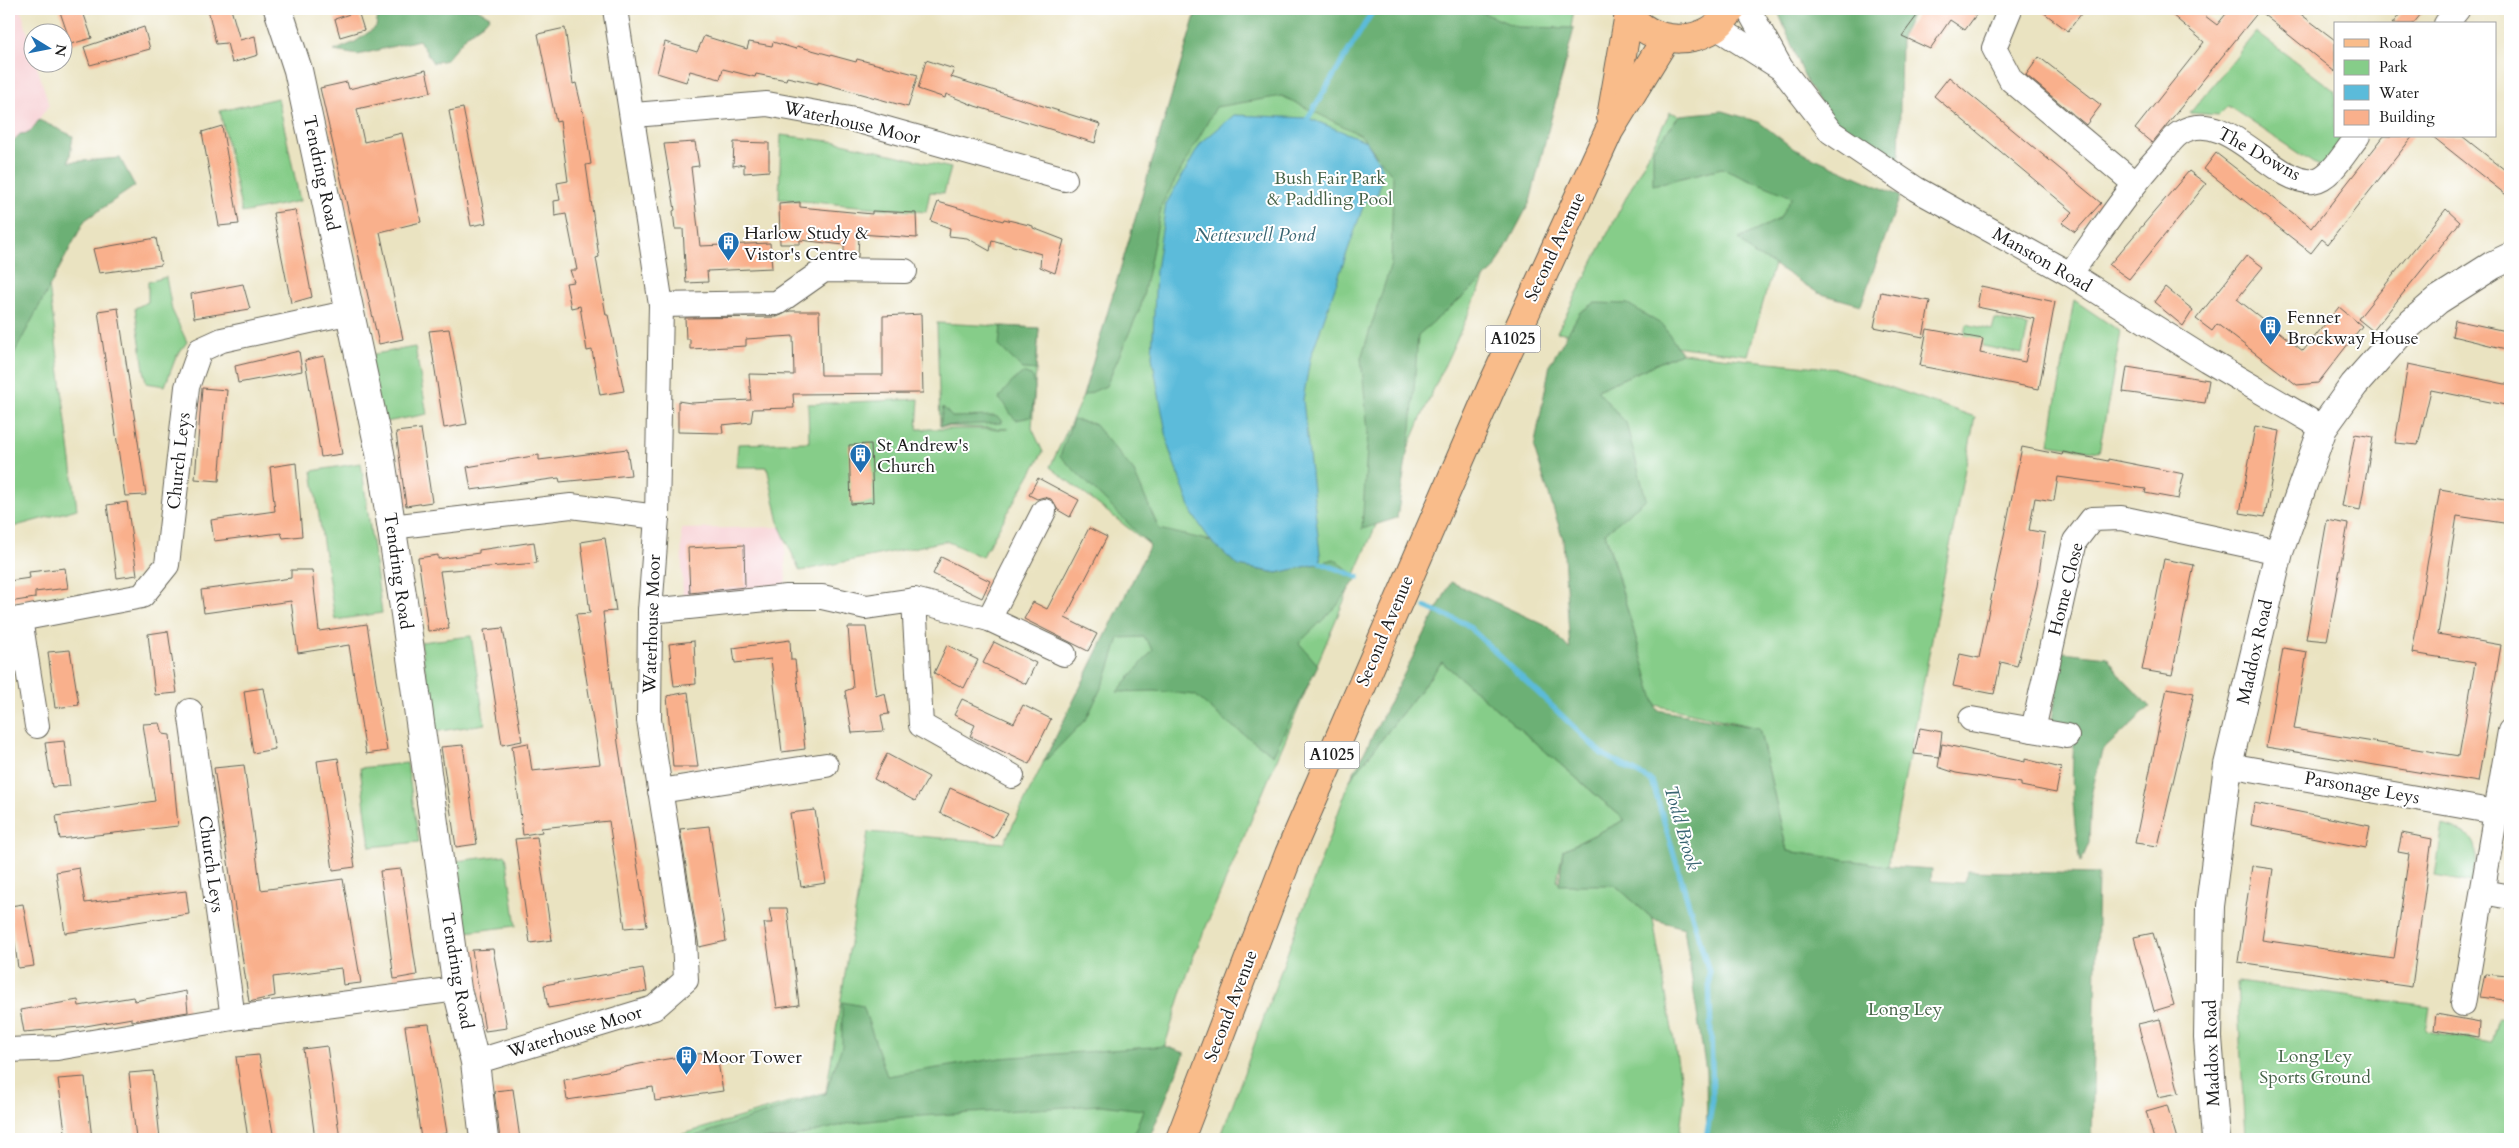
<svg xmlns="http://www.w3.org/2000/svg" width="2519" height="1148" font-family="Cardo,serif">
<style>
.built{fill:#f7cfd3}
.green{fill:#86cd89;stroke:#517452}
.forest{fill:#6cb075;stroke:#446648}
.water{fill:#5bbbda;stroke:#3c6c7b}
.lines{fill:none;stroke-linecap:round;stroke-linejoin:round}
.stream{stroke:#5bbbda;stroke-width:5.5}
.building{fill:#f9b08c}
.minor-casing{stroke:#646256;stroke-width:26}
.tertiary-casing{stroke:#646256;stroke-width:30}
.primary-casing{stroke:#646256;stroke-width:30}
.minor{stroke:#fff;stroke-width:24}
.tertiary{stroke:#fff;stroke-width:28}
.primary{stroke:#f9bc8a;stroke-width:28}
.labels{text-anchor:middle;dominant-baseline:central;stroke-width:4;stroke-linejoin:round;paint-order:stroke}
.shield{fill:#fff;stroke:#606060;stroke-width:1}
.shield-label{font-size:16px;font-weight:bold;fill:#1c1c1c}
.street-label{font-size:18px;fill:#1c1c1c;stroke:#fff}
.park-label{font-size:18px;fill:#466348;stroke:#fff}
.poi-label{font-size:18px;fill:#1c1c1c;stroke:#fff;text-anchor:start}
.water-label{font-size:19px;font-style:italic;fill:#386471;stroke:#fff}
</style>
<rect width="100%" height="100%" fill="#fff"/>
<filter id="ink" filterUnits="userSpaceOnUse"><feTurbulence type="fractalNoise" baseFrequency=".02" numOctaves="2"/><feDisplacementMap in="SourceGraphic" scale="10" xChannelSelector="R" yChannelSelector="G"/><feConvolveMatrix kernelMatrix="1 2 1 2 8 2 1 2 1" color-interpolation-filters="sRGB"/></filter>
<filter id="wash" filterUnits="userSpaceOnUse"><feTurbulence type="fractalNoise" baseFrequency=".0096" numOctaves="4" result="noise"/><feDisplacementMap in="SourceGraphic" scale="20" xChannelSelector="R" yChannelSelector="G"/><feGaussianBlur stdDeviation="1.12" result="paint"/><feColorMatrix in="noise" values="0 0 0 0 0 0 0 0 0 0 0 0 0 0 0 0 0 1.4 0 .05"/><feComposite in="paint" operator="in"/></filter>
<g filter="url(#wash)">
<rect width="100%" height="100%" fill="#eae3c1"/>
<!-- built -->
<g class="built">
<path d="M9,9H21L32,49V62L36,63L49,105L29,133L20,134L9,145Z"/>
<path d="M780,527L785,537L786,596L683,604L681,529Z"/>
</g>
<!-- green -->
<g class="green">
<path d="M1197,9H1574L1564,71L1536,167L1431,395L1192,960L1135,1139H666L826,1092L868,832L1004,843L1150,545L1050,467L1083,396Z"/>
<path d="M2256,32L2335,91V136H2347L2323,167L2313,163L2228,106L2219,115L2190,113Z"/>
<path d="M278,98L300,201L242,213L220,111Z"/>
<path d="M1670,112L1835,176L1786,223L1748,355L1557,332Z"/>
<path d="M781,135L838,142L951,168L944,193L930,192L926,212L779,199Z"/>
<path d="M166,277L172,310L187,342L176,357L165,386L146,383L135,308L148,302V282Z"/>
<path d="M49,286L77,509L9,528V363Z"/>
<path d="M2074,300L2121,332L2099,452L2049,444Z"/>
<path d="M1995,319L2028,326L2022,354L1963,342L1966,324L1992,330Z"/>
<path d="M937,323L1039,328L1032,428L1043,452L982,557L946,541L800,571L780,527L767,467H736L738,444L809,442L808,404L919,399L917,429H1008L940,426Z"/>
<path d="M415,347L427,414L381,423L369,355Z"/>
<path d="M1681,353L1838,369L1975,417L1888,866L1787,851L1759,728L1655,705L1605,532L1597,390Z"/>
<path d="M361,463L382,613L335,620L312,471Z"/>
<path d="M471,636L485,724L434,732L421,642Z"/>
<path d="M1442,662L1625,820L1563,850L1557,881L1615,885L1653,919L1684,1099L1679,1139H1220L1350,780Z"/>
<path d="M407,763L419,842L370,847L360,768Z"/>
<path d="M2443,825C2483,837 2478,846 2472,883L2435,876Z"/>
<path d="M506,855L516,926L458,933L448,862Z"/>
<path d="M2237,982L2430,1007L2426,1031L2491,1043L2498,1018L2510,1019V1139H2245Z"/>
</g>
<!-- forest -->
<g class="forest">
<path d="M379,9H477L490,16L483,24L468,34L446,60L433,63L419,40L358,55L334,51L355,42L376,27Z"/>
<path d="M1197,9H1474L1517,27L1574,28L1530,202L1494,270L1418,335L1411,429L1397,518L1362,529L1368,431L1361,358L1391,264L1393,176L1361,135L1282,96L1216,107L1162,204L1141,306L1106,386L1083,396Z"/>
<path d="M1777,9H1914L1901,37L1899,175L1840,132L1808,85Z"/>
<path d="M1723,111L1759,122L1794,149L1900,196L1861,305L1818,293L1771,263L1753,254L1739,239L1779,219L1792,197L1722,168L1653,185V149L1680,115Z"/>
<path d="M39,120L73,136L69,162L120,158L135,186L85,220L9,363V145L20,134L29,133Z"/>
<path d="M1595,303L1628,304L1664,326L1681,353L1597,390L1626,423L1646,499L1605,533L1657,710L1759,728L1787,851L1888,866L1932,869L1931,881L1963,883L1968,871L2098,874L2092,1139H1707L1706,1072L1684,928L1653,919L1615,885H1559L1563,850L1625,820L1442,662L1350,780L1451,582L1549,627L1570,650L1563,539L1534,448L1550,364L1580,312Z"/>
<path d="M1001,326L1039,328L1036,370L1023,369L999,346Z"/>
<path d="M1023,373L1033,377L1035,388L1031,417L1016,420C1008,414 1008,404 999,399C1002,392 1017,376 1023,373Z"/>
<path d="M943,407L952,417L995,416L1002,420V423L940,426Z"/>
<path d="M1073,420L1093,423L1133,470L1159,529L1211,541L1250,568L1277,573L1334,559L1358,577L1336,607L1299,643L1318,665L1273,755L1225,721L1195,695L1155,691L1117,692L1153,650L1144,637L1119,638L1108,673L1087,718L1043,763L1150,545L1060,456Z"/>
<path d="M2063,652L2107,657L2121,677L2150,707L2102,751L2091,795L2089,843L2081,862C2072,818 2070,777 2075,733L2052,719Z"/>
<path d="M842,1002L863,1006L887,1076L1000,1058L1165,1046L1185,1053L1149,1139H1132L1143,1110L1101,1105L906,1117L851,1123L786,1139H686L825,1094L842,1046Z"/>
</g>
<!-- water -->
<path class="water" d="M1234,115L1308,118L1366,141L1383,168L1378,193L1365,201L1310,359L1303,400L1321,563L1277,573L1238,566L1211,541L1193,515L1169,449L1152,357L1156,270L1166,204L1201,143Z"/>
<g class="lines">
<!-- stream -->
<g class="stream">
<path d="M1308,118L1374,9"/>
<path d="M1321,563L1358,577"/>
<path d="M1426,607L1466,624L1602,754L1652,781L1709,972L1713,1099L1706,1139"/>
</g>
</g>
<g id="blocks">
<!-- building -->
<g class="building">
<path d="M59,9H82L92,38L71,44Z"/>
<path d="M208,9H231L240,40L255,36L258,55L232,63L227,43L216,44Z"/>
<path d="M1922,9H1966L1976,15L1965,30L1950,20L1930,49L1902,36Z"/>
<path d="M2039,9H2085L2068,31Z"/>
<path d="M2165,9H2196L2217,25L2230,9H2294L2335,40V72L2259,11L2152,143L2135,129L2204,42Z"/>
<path d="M2404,9H2425L2413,24H2392Z"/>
<path d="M358,11L364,30L340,37L335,19Z"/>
<path d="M144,27L150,49L90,65L84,47Z"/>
<path d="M565,28L573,84L576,83L584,117L591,164L586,165L599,257L596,258L606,315H608L624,391L600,395L592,350L587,351L580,306L571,308L566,283L574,282L570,270H577L566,214L555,216L554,201L560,200L557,183L568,181L560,121L556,122L538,34Z"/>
<path d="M704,36L747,49L749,42L772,46L773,42L796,49L797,46L856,62L857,59L918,75L908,107L818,82V84L787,77L786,80L756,74L755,77L723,69L720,79L690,71L686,82L657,73L665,42L697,52Z"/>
<path d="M2039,57L2101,105L2086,125L2026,75Z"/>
<path d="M926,60L954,69L951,77L1100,124L1095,143L975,106L946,94L945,98L918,89Z"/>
<path d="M426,70L431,92L357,109L364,142L402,133L421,222L380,232L403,339L379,344L320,88L347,82L349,89Z"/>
<path d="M1949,77L2101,203L2075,232L2062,223L2073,212L1934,96Z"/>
<path d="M463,108L486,223L471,226L449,111Z"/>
<path d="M222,126L239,224L219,226L202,132Z"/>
<path d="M2384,136H2413L2328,244L2322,239L2311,253L2204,169L2216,153L2312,228Z"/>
<path d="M2432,136H2462L2510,174V198Z"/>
<path d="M695,142L699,166L691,167L700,246L770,243L772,268L707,271L708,282L686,283L683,229H675L673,211L675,210L664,144Z"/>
<path d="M734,142L769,143V171L744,173V164L733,166Z"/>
<path d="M2189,171L2206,184L2129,279L2109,265Z"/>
<path d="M800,202V207L872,214V211L916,213L917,238L859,234L858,257L844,256V245L800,240V244H780L779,204Z"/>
<path d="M938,202L1003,221L1004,219L1033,226V228L1064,240L1055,273L1040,267L1041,254L992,240L990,251L967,238L949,236L950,228L931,221Z"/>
<path d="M2446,209L2460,222L2373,331L2358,319Z"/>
<path d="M295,210L312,297L291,303L273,213Z"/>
<path d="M156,238L161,265L99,273L93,249Z"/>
<path d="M2247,255L2263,267L2237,299L2303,351L2339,307L2362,326L2318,383L2297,385L2217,324L2212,331L2196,319Z"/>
<path d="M243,284L250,309L194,318L191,294Z"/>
<path d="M1981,286L2055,302L2039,389L1920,366L1927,329L1983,339L1980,353L2025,362L2035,319L1977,307Z"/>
<path d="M2165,287L2193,310L2183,326L2154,302Z"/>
<path d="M1881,292L1930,301L1923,337L1874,327Z"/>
<path d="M118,308L146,495L125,496L98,311Z"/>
<path d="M790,311H819L821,375H883V316L921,314L923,393L793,394L794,408L753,409L751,422L722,425L723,433L678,432V401L691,403L751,400L749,374L794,375L793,336L746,339V346L690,349V339H686L685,318L777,317Z"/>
<path d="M2455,320L2510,332V350L2452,336Z"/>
<path d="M449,329L467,424L444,428L429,331Z"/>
<path d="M299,351L302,371L238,383L235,366Z"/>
<path d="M324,356L342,454L321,457L305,360Z"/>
<path d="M2408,364L2510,385V406L2431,390L2418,445L2395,443Z"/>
<path d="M2127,367L2209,380L2205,403L2123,392Z"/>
<path d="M202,388L227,390L219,481L195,479Z"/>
<path d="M2255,426L2280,431L2265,517L2240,513Z"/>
<path d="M421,429L432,502L406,506L396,432Z"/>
<path d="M2355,434L2373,437L2360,510L2342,506Z"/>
<path d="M871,444L873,502L851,504L849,445Z"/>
<path d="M2022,447L2062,455L2063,452L2108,461V459L2184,474L2178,499L2145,493L2146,489L2058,477L2054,501L2035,498L2029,530L2045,533L2037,586L2017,666L2001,662L1994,694L1953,686L1960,654L1979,658Z"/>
<path d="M627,449L631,475L560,482L559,478L471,490L467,467L539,455V460Z"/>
<path d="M296,463L302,536L283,538L281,533L214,541L211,520L275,511L270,467Z"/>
<path d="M1038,478L1079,500L1070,517L1058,510L1051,499L1044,497L1037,499L1029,495Z"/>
<path d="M2440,489L2510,501V524L2457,516L2438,634L2501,645L2478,782L2266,747L2283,648L2307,652L2294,729L2459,756L2475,663L2412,653Z"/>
<path d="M127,502L137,575L117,578L107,505Z"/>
<path d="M2327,520L2348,524L2327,641L2306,639Z"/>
<path d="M1089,528L1107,537L1065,618L1097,634L1088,651L1024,619L1033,602L1047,609Z"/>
<path d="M605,538L616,611L603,612L618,743L647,926L625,928L609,821L541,828L542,832L523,835L512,746L528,743L532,771L600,764L576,614L590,613L581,542Z"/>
<path d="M534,542L537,563L440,571L449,629L428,631L418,558L438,555V559L479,553V550Z"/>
<path d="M744,545L745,587L690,593L688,548Z"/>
<path d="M941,557L990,581L982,598L933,574Z"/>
<path d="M2164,559L2194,565L2172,675L2142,670Z"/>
<path d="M65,568L68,588L35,592V598L9,602V581L30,578L29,572Z"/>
<path d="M291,570H312L319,631L367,624L387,751L366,754L349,645L298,653L291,601L204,613L201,590L291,578Z"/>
<path d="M848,627H866L876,696L885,693L889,714L881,715L884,731L852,733L845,691L853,688Z"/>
<path d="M503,628L522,741L502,745L484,630Z"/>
<path d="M168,631L177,693L155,695L148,634Z"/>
<path d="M790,640L791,660H795L805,749L782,752L771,659L735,663L733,648Z"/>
<path d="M694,641L696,684L674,686L669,644Z"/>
<path d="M994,642L1036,663L1026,684L983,663Z"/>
<path d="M947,645L978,660L964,688L934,673Z"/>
<path d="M70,650L79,705L55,708L48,652Z"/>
<path d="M263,688L275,749L253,753L244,691Z"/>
<path d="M2167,688L2194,693L2158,846L2135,843Z"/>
<path d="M688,692L698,767H673L667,696Z"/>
<path d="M962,699L1014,723L1023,705L1051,719L1029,764L970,736L975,725L954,715Z"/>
<path d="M160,723L163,734L170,735L178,826L60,839L56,816L155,801L143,724Z"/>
<path d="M1920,728L1942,732L1939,757L1914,754Z"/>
<path d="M64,741L70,786L52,787L45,743Z"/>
<path d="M1942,744L2025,762V759L2061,768L2056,793L2021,786V783L1956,773L1938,767Z"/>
<path d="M463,745L477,844L456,847L441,747Z"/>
<path d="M887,754L929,777L915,801L874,779Z"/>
<path d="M338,758L355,867L333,870L317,761Z"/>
<path d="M244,765L261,890L343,879L361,983L343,985L341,968L273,977L275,996L249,1002L214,768Z"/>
<path d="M950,788L1008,814L994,838L940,813Z"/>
<path d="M2254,803L2370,826L2366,848L2251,825Z"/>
<path d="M815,810L826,883L801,887L790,813Z"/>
<path d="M709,826L726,941L699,947L680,829Z"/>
<path d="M2402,833L2432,839L2412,987L2238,962L2252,866L2273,869L2262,940L2394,959L2409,854L2398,852Z"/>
<path d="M537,837L552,940L530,943L515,839Z"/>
<path d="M79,868L85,903L186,891L189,914L65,933L56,872Z"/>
<path d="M401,869L417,975L394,979L380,871Z"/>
<path d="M23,904L34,966L18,968L10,906Z"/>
<path d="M769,908H787L799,1005L777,1008L764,923H772Z"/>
<path d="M2153,933L2174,1005L2154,1011L2134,937Z"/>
<path d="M493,949L507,1028L485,1031L472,950Z"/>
<path d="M643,968L647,991L548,1008L544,985Z"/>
<path d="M2485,974L2508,976L2505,1000L2480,997Z"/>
<path d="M186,991L188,1012L132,1021V1018L80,1027L24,1032L20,1010L78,1000L79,1006L133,997L135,1001Z"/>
<path d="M2436,1014L2480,1022L2479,1037L2434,1030Z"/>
<path d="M2160,1019L2179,1093L2158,1097L2138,1024Z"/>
<path d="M429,1024L447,1133L421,1139L405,1026Z"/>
<path d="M327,1046L340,1139H315L303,1049Z"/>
<path d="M716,1051L723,1091L655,1101L653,1087L567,1100L564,1080L649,1062Z"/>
<path d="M259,1055L274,1139H248L236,1057Z"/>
<path d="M153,1071L160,1139H136L129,1073Z"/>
<path d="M85,1077L92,1139H66L58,1079Z"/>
<path d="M513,1089L520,1139H500L494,1091Z"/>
<path d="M2167,1105L2177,1139H2154L2146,1111Z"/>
</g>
</g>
</g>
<g filter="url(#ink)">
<use href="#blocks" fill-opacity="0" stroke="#646256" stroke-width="1"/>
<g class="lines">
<defs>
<g id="minor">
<path d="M1748,9L1781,68L1831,132L1916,189L2070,274L2207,360L2323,428"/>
<path d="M2010,9L1994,48L2011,80L2134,183"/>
<path d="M2446,24L2458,9"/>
<path d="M1716,27L1779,67"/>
<path d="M634,115L767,104L855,120L1065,179"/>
<path d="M2070,274C2099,234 2126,192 2159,156C2165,149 2172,138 2180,133C2226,104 2273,185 2313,181C2332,178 2346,150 2358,136"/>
<path d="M661,305L777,303L824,270L905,271"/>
<path d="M391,527L571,506L657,517"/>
<path d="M914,600L989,619L1064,654"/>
<path d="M650,611L787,597H822L866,607L914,600L921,725L1012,776"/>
<path d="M20,619L37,726"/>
<path d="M989,619L1044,511"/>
<path d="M9,621L142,596L167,565L187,387L200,350L222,340L351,312"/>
<path d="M190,711L233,1018"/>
<path d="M1971,719L2067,736"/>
<path d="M2033,730L2075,541L2092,519L2121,518L2279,552"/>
<path d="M2228,765L2496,812"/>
<path d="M660,791L826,765"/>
<path d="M2483,892L2510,897"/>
<path d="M2463,1004L2510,731"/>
<path d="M9,1050L57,1048L233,1018L457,989"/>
<path d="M475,1062L654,1008L686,980L684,940L649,720L650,611L657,517L661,305L615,9"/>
</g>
<g id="tertiary">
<path d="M278,9L298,70L380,453L405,614L457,989L475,1062L484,1139"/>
<path d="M2216,1139L2208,1038L2210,906L2228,765L2279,552L2323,428L2354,385L2401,332L2438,300L2493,265L2510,257"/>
</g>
<g id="primary">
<path d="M1626,9C1648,49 1710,48 1731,9"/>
<path d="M1611,117L1629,14"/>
<path d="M1180,1139L1289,854L1492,386L1609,131L1666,38"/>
</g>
</defs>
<!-- minor casing -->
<use href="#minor" class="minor-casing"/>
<!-- tertiary casing -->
<use href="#tertiary" class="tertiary-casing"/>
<!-- primary casing -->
<use href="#primary" class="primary-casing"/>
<!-- minor -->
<use href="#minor" class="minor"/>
<!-- tertiary -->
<use href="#tertiary" class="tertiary"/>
<!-- primary -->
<use href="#primary" class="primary"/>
</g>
</g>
<!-- icons -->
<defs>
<symbol id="building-pin" viewBox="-11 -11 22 30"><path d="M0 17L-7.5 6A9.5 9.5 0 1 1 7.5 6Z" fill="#1f6fb2" stroke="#fff"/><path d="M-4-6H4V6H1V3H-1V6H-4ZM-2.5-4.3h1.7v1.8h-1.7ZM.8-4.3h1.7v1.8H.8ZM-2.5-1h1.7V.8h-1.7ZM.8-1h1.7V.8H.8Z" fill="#fff"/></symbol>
</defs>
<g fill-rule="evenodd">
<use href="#building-pin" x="716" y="230" width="25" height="34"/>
<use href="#building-pin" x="2258" y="314" width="25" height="34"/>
<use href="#building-pin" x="848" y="442" width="25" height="34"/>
<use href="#building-pin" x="674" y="1044" width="25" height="34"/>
</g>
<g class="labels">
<!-- shield labels -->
<g class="shield">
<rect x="1485.5" y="325.5" width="55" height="27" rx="4"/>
<rect x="1304.5" y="741.5" width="55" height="27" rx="4"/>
</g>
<g class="shield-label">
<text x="1513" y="339">A1025</text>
<text x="1332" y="755">A1025</text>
</g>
<!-- street labels -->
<g class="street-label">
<text transform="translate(852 123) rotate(13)">Waterhouse Moor</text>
<text transform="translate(2259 154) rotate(29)">The Downs</text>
<text transform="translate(321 173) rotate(78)">Tendring Road</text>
<text transform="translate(1555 247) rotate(-65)">Second Avenue</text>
<text transform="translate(2042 260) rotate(30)">Manston Road</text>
<text transform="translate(179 461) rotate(-84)">Church Leys</text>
<text transform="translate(398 571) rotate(82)">Tendring Road</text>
<text transform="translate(2066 589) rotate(-76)">Home Close</text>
<text transform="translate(652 624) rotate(-88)">Waterhouse Moor</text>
<text transform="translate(1385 631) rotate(-67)">Second Avenue</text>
<text transform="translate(2255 652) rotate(-77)">Maddox Road</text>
<text transform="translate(2362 788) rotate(10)">Parsonage Leys</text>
<text transform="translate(211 864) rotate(82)">Church Leys</text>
<text transform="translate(457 971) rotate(80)">Tendring Road</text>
<text transform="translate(1231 1006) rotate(-69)">Second Avenue</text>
<text transform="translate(575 1032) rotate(-17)">Waterhouse Moor</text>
<text transform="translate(2212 1053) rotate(-92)">Maddox Road</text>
</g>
<!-- park labels -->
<g class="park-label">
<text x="1330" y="178">Bush Fair Park<tspan x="1330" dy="21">&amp; Paddling Pool</tspan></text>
<text x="1905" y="1009">Long Ley</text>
<text x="2315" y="1056">Long Ley<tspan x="2315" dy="21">Sports Ground</tspan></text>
</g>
<!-- poi labels -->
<g class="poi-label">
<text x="744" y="233">Harlow Study &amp;<tspan x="744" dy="21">Vistor's Centre</tspan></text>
<text x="2287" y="317">Fenner<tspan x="2287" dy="21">Brockway House</tspan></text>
<text x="877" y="445">St Andrew's<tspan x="877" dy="21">Church</tspan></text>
<text x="702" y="1057">Moor Tower</text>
</g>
<!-- water labels -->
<g class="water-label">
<text x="1255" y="235">Netteswell Pond</text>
<text transform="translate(1682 828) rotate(74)">Todd Brook</text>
</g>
</g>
<!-- margin -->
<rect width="2519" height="1148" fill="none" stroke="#fff" stroke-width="30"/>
<!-- legend -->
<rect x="2334" y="22" width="162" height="115" fill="#ffffff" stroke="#a4a4a4"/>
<rect x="2344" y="39" width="25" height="8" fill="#f9bc8a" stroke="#a4a4a4"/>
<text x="2379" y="48" font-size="15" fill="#1c1c1c">Road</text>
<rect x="2344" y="60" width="25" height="15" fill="#86cd89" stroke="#a4a4a4"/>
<text x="2379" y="72" font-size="15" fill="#1c1c1c">Park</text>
<rect x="2344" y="85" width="25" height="15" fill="#5bbbda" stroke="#a4a4a4"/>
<text x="2379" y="98" font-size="15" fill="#1c1c1c">Water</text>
<rect x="2344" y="110" width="25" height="15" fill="#f9b08c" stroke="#a4a4a4"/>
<text x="2379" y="122" font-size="15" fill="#1c1c1c">Building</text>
<!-- north arrow -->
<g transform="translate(48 48) rotate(100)"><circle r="24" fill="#ffffff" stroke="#a4a4a4"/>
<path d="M0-4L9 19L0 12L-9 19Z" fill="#1f6fb2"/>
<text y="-8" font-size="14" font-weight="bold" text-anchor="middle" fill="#1c1c1c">N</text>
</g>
</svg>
